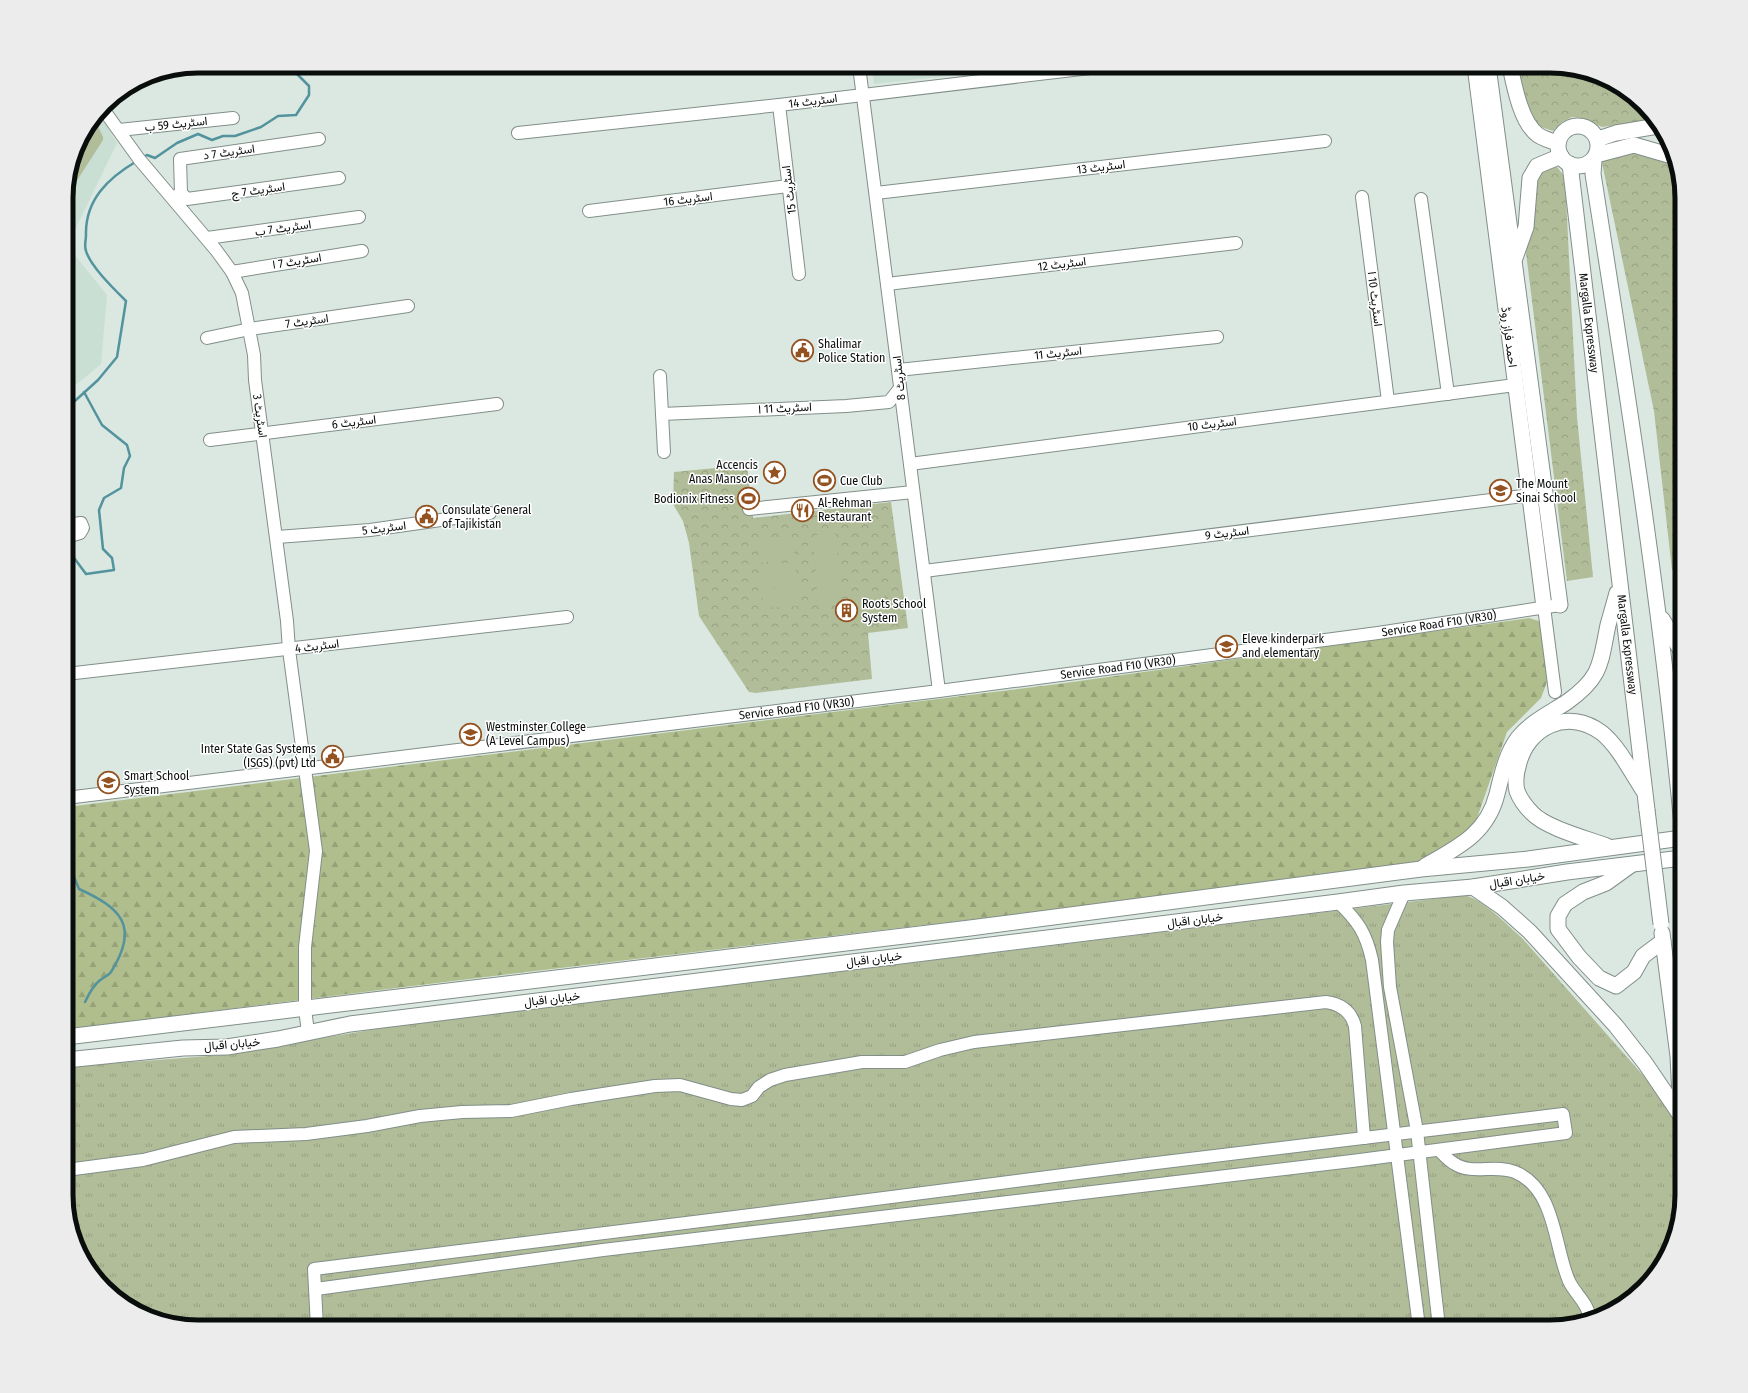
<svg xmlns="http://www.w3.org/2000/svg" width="1748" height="1393" font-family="'Fira Sans Condensed',Vazirmatn,sans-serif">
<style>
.built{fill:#c9dfd4}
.grass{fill:url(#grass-tufts)}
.forest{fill:url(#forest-firs)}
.park{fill:url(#park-crowns)}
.pitch{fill:#b1bc98}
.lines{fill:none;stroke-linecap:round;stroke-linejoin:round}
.stream{stroke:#53939d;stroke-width:2.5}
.minor-casing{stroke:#828f89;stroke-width:14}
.major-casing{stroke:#828f89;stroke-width:17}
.minor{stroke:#fff;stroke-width:12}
.major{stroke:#fff;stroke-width:15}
.major-bridge-casing{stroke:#828f89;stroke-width:17;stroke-linecap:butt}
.major-bridge{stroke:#fff;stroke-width:15}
.labels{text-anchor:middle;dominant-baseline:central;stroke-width:3;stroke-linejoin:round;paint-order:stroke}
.street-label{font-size:12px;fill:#090d0b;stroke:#fff}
.poi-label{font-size:12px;fill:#090d0b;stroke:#fff;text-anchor:start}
.rim{fill:none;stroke:#090d0b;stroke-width:5}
</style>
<defs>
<pattern id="grass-tufts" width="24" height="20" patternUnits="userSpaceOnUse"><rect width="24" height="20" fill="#b1bc98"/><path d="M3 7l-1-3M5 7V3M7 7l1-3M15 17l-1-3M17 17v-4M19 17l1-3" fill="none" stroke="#97a082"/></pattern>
<pattern id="forest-firs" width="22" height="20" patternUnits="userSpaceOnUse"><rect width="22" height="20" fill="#b0bd8d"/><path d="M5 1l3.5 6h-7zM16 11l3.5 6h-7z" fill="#96a178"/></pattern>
<pattern id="park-crowns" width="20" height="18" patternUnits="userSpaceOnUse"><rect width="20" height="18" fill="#b1bc98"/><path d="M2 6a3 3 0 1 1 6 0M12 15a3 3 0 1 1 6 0" fill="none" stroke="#97a082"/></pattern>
</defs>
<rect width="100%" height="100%" fill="#dae8e1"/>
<!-- built -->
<g class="built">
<path d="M872,66H991V71L874,84Z"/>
<path d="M998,66H1038L998,72Z"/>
<path d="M99,114L117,143L71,238H66V189L79,140Z"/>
<path d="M66,253H73L107,295L101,364L66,393Z"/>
</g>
<!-- grass -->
<path class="grass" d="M1465,895C1486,902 1505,923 1522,938L1678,1115C1683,1158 1686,1203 1672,1245C1664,1270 1632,1299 1609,1313C1600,1318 1563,1324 1550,1327H197L148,1317L111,1294L80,1254L66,1204V1067L222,1055L394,1026Z"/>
<!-- forest -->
<path class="forest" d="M1529,618L1539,621L1542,625L1547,682L1541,698L1507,732L1476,821L1465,833L1421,869C969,919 517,971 66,1030V807L1058,684Z"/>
<!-- park -->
<g class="park">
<path d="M1514,66H1551L1593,73L1637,99L1653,120L1602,127L1582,118L1572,117L1562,122L1553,131L1541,127L1528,114Z"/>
<path d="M1632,150L1667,162L1672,166L1682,246V569L1672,570L1654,411L1601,158Z"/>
<path d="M1557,167L1565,177L1577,417L1593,577L1567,581L1526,253L1538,181C1543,171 1545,168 1557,167Z"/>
<path d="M747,465L753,518L891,502L908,628L868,633L872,679L756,693L749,692L699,616L689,543L683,521L673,504L674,472Z"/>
</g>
<!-- pitch -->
<g class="pitch">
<path d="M95,120L103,137V140L67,196L66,200V189L79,140Z"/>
<path d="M836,534L841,603L818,605L813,535Z"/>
<path d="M793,539L795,559L759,563L757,542Z"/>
<path d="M795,562L798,582L761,585L758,565Z"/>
<path d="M798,586L800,606L763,608L762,589Z"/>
</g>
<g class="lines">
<!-- stream -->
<g class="stream">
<path d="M143,157L147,155L155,158L177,143L198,134L212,140L223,136H235L261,127L278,116L296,115L309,95V86L289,66"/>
<path d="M66,409L98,380L117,357L126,301C114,289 91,267 86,251C84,246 86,240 86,235C85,200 108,178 137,161"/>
<path d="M66,547L86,574L114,570L112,558L103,549L99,510L104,498L121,488L124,468L130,456L127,445L102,425L84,392"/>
<path d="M66,731L68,726L66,723"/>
<path d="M66,858L79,889C121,908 140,926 111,972C108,976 102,978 99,981C92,987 89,994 85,1002"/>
</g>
<defs>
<g id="minor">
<path d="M859,66L939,691"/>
<path d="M779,105L799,274"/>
<path d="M103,109L139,159L216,250L232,272L242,293L254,355L255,380L287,621L289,650L316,851L305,947V1009L308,1032"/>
<path d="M119,130L233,118"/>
<path d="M518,133L779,105L1107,66"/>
<path d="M181,193L187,199L339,178"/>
<path d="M876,193L1325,141"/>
<path d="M1362,197L1388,401"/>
<path d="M174,198L181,193L180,159L319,139"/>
<path d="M1421,199L1448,394"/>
<path d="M589,211L788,186"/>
<path d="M207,238L359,217"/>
<path d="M232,272L362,251"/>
<path d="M887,284L1236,243"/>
<path d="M207,338L250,329L408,306"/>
<path d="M898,370L1217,337"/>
<path d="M660,376L664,452"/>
<path d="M662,414L846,406L889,402L900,388"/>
<path d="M210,440L497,404"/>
<path d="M910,464L1515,385"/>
<path d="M749,509L913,492"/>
<path d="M66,534L70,536L80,533L83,528L81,523L66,525"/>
<path d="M277,537L370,530L490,513"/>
<path d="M924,571L1531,495"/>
<path d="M1544,607L1555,692"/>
<path d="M66,674L567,617"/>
<path id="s1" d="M66,798L939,691L1378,633L1560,605"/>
<path d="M1404,893L1388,930L1387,942L1390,987L1417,1131L1439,1327"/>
<path d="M1338,902C1358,921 1366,933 1372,960L1419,1327"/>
<path d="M1439,1150C1444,1155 1449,1161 1455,1164C1472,1175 1496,1164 1515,1172C1556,1189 1554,1247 1569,1281C1575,1294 1588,1303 1590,1318"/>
<path d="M66,1170L143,1160L234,1137L306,1134L367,1126L420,1116L462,1112L511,1111L571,1099L655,1086L680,1085L731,1099L742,1100L752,1096L759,1087L770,1080L785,1075L862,1062H905L940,1050L974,1042L1326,1002C1341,1004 1351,1011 1355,1026L1364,1138"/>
<path d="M316,1289L603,1250L1352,1161L1566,1133L1563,1114L1148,1164L798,1209L314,1269L317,1327"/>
</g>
<g id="major">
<path d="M1475,66L1544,607"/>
<path d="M1488,66L1560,605"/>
<path d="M1510,66C1514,85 1521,123 1538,135C1544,139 1551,141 1558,143"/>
<circle cx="1578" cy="146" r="20"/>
<path d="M1598,139L1616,133L1658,126"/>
<path d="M1596,155L1634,145L1672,156"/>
<path d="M1594,160L1593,174C1627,390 1661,607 1682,825"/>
<path id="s2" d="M1570,164L1647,810"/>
<path d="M1515,258L1526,227L1530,178L1537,166L1561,156"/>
<path d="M1662,619L1682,652"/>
<path d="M1607,846C1588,839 1546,828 1532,813C1526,807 1520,799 1517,791C1515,784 1516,773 1518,767C1526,727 1568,707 1602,733C1619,747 1631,772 1643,790"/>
<path d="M1631,865L1606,883L1583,892L1565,904L1558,916V929L1579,957L1599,978L1616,986L1634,972L1643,956L1663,941"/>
<path d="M1425,866C1458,847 1487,834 1497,794C1502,774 1506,754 1518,738C1531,722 1550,713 1567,702C1602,677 1600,664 1608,625C1611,614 1614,604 1617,593"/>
<path d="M1473,887L1502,907L1530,932L1616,1026L1645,1063L1681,1116"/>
<path d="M1662,933L1678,1056L1681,1116"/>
<path d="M66,1037L970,928L1421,869L1528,859L1682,838"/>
<path d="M66,1060L183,1048L227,1047L278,1039L350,1024L1338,902L1404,893L1473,887L1567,872L1682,858"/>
</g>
</defs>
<!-- minor casing -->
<use href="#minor" class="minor-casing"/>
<!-- major casing -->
<use href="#major" class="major-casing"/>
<!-- minor -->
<use href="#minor" class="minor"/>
<!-- major -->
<use href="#major" class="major"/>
<defs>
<path id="major-bridge" d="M1647,810L1661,924"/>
</defs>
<!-- major-bridge casing -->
<use href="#major-bridge" class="major-bridge-casing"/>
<!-- major-bridge -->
<use href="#major-bridge" class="major-bridge"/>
</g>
<!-- icons -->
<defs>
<symbol id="civic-ring" viewBox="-11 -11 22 22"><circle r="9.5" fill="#fff" stroke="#945220" stroke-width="1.5"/><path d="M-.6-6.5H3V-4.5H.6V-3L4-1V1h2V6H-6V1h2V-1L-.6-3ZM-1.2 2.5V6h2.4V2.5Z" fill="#945220"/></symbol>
<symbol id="sight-ring" viewBox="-11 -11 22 22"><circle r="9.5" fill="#fff" stroke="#945220" stroke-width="1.5"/><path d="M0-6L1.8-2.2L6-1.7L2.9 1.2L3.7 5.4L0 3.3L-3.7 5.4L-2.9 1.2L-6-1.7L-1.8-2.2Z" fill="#945220"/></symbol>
<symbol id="stadium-ring" viewBox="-11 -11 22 22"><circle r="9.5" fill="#fff" stroke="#945220" stroke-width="1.5"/><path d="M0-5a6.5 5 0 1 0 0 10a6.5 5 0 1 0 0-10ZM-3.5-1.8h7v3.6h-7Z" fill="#945220"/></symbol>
<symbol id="school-ring" viewBox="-11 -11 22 22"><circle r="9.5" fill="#fff" stroke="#945220" stroke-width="1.5"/><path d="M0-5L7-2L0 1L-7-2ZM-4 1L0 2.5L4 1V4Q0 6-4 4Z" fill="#945220"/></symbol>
<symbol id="restaurant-ring" viewBox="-11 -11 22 22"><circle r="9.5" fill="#fff" stroke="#945220" stroke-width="1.5"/><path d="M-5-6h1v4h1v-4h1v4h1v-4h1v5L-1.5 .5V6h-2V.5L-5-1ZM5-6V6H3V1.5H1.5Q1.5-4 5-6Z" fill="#945220"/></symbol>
<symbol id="building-ring" viewBox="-11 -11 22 22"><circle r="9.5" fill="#fff" stroke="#945220" stroke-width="1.5"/><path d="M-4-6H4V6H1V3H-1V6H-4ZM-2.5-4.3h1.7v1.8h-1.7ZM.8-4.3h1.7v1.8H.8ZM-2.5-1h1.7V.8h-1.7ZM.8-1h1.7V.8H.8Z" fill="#945220"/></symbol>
<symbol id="university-ring" viewBox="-11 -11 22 22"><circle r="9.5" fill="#fff" stroke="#945220" stroke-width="1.5"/><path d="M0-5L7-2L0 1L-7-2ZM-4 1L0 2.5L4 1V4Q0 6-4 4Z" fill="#945220"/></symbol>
</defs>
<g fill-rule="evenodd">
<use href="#civic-ring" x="790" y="338" width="25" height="25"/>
<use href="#sight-ring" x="762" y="460" width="25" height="25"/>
<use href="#stadium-ring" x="812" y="468" width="25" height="25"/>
<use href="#school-ring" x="1488" y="478" width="25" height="25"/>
<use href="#stadium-ring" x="736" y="486" width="25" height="25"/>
<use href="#restaurant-ring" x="790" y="498" width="25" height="25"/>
<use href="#civic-ring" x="414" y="504" width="25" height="25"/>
<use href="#building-ring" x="834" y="598" width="25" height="25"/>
<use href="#school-ring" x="1214" y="634" width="25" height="25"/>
<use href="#university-ring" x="458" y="722" width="25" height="25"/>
<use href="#civic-ring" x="320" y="744" width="25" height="25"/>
<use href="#school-ring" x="96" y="770" width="25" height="25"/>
</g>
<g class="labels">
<!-- street labels -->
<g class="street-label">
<text transform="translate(813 101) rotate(-7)">اسٹریٹ 14</text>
<text transform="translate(176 124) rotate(-6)">اسٹریٹ 59 ب</text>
<text transform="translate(229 152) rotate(-8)">اسٹریٹ 7 د</text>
<text transform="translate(1101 167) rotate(-7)">اسٹریٹ 13</text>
<text transform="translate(258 190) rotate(-8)">اسٹریٹ 7 ج</text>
<text transform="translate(789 190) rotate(-97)">اسٹریٹ 15</text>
<text transform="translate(688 199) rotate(-7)">اسٹریٹ 16</text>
<text transform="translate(283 228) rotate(-8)">اسٹریٹ 7 ب</text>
<text transform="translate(297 261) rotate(-9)">اسٹریٹ 7 ا</text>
<text transform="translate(1062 264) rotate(-7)">اسٹریٹ 12</text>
<text transform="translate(1375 299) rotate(83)">اسٹریٹ 10 ا</text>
<text transform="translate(307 321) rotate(-8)">اسٹریٹ 7</text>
<text stroke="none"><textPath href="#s2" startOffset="160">Margalla Expressway</textPath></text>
<text transform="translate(1509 337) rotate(83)">احمد فراز روڈ</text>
<text transform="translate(1058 353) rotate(-6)">اسٹریٹ 11</text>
<text transform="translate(899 378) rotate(-96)">اسٹریٹ 8</text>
<text transform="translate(785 408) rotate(-3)">اسٹریٹ 11 ا</text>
<text transform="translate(260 416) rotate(82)">اسٹریٹ 3</text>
<text transform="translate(354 422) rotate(-7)">اسٹریٹ 6</text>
<text transform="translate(1212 424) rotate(-7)">اسٹریٹ 10</text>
<text transform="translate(384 528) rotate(-7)">اسٹریٹ 5</text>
<text transform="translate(1227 533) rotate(-7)">اسٹریٹ 9</text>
<text stroke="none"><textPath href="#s1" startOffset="1384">Service Road F10 (VR30)</textPath></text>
<text stroke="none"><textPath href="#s2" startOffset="484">Margalla Expressway</textPath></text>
<text transform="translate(317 646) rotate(-7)">اسٹریٹ 4</text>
<text stroke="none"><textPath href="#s1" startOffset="1060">Service Road F10 (VR30)</textPath></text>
<text stroke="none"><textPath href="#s1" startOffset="736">Service Road F10 (VR30)</textPath></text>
<text transform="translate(1517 880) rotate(-9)">خیابان اقبال</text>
<text transform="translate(1195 920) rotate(-7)">خیابان اقبال</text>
<text transform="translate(874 959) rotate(-7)">خیابان اقبال</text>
<text transform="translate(552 999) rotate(-7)">خیابان اقبال</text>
<text transform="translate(232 1044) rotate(-5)">خیابان اقبال</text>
</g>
<!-- poi labels -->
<g class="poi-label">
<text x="818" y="344">Shalimar<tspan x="818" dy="14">Police Station</tspan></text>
<text x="758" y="465" text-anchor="end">Accencis<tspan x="758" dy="14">Anas Mansoor</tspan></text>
<text x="840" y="481">Cue Club</text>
<text x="1516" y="484">The Mount<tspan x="1516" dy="14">Sinai School</tspan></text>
<text x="734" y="499" text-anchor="end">Bodionix Fitness</text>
<text x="818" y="503">Al-Rehman<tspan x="818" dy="14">Restaurant</tspan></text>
<text x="442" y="510">Consulate General<tspan x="442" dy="14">of Tajikistan</tspan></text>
<text x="862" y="604">Roots School<tspan x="862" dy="14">System</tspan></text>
<text x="1242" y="639">Eleve kinderpark<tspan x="1242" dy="14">and elementary</tspan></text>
<text x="486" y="727">Westminster College<tspan x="486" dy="14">(A Level Campus)</tspan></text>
<text x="316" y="749" text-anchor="end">Inter State Gas Systems<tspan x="316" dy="14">(ISGS) (pvt) Ltd</tspan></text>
<text x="124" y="776">Smart School<tspan x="124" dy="14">System</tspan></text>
</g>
</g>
<!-- crop -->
<path d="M0 0H1748V1393H0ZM198 73H1550A125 125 0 0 1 1675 198V1195A125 125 0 0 1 1550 1320H198A125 125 0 0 1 73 1195V198A125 125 0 0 1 198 73Z" fill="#ebeceb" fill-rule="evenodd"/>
<path class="rim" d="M198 73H1550A125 125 0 0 1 1675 198V1195A125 125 0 0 1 1550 1320H198A125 125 0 0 1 73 1195V198A125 125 0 0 1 198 73Z"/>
</svg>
